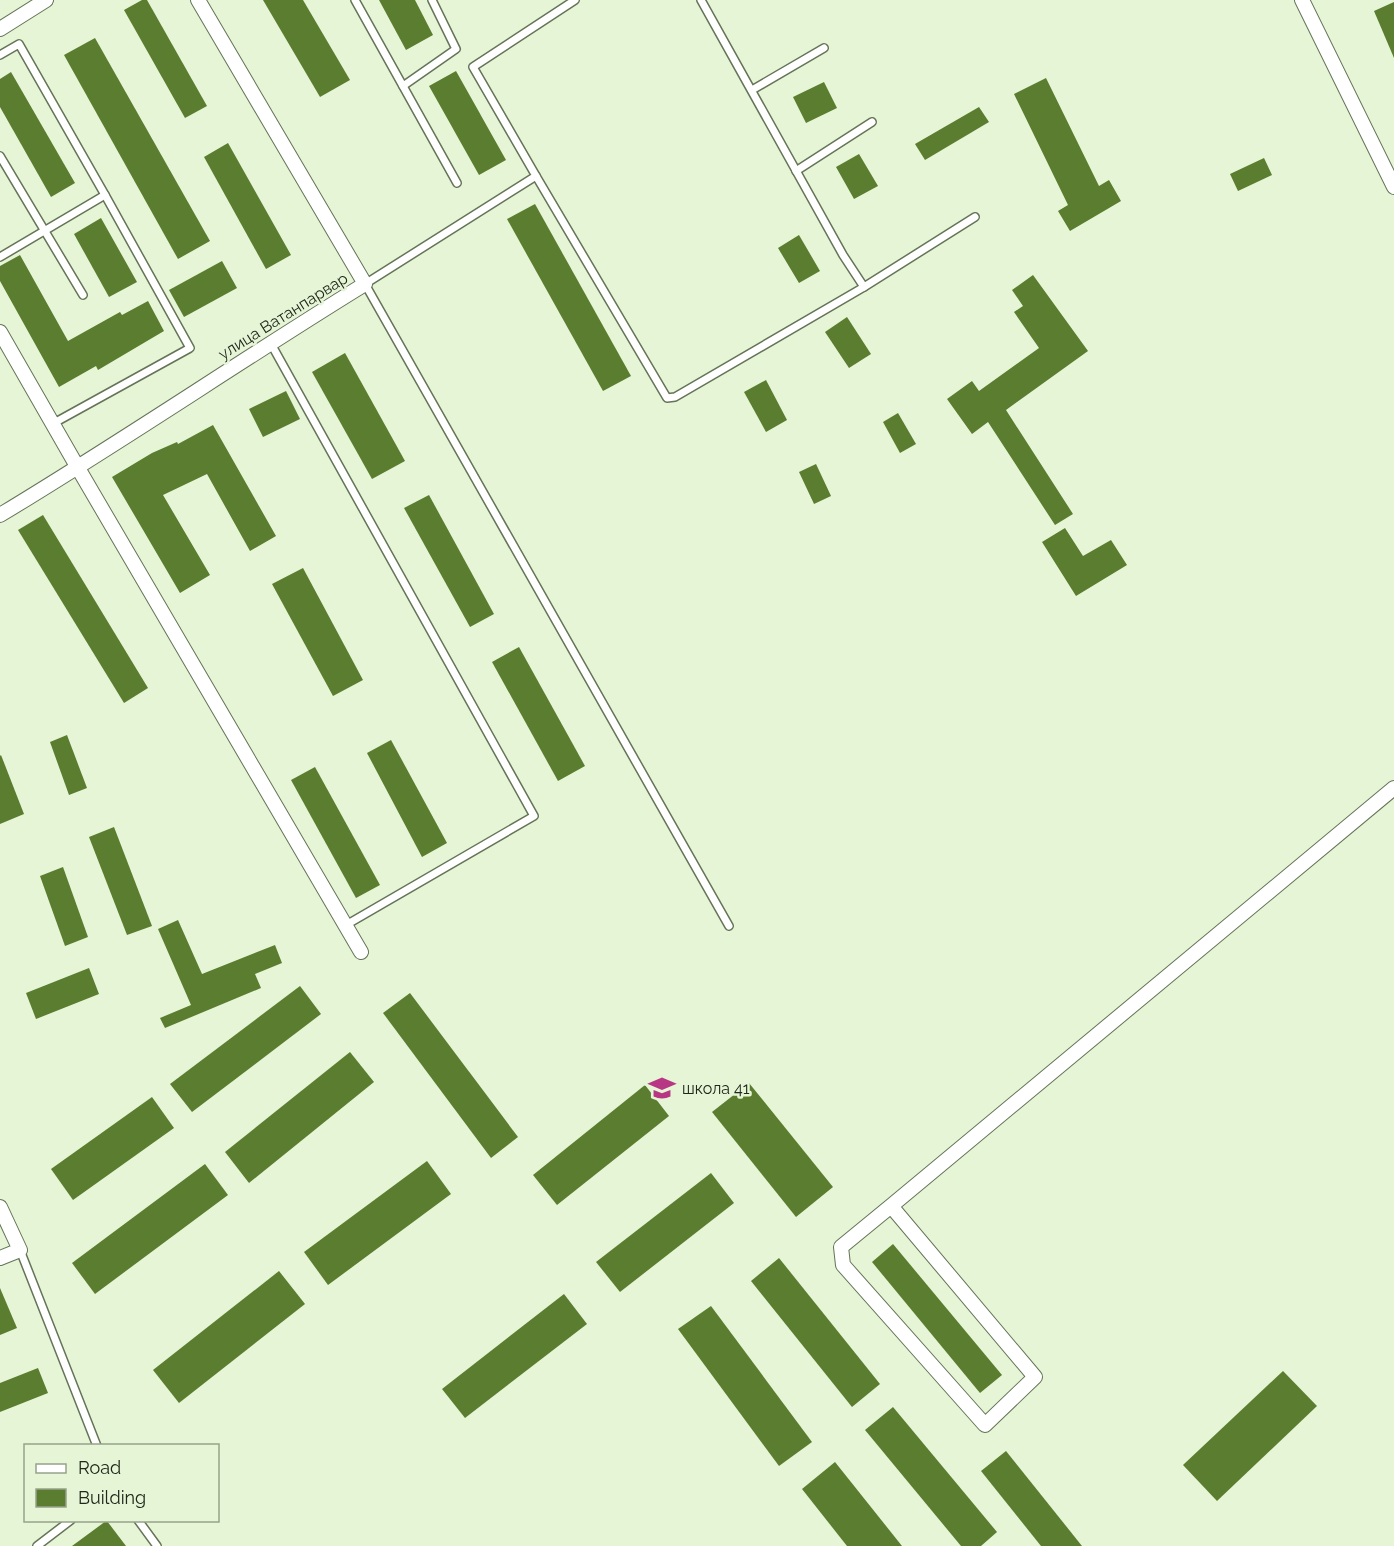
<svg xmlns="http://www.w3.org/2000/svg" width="1394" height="1546" font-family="Raleway,sans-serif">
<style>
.building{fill:#5a7d30}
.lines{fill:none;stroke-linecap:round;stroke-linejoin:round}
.service-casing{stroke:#657458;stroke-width:10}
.minor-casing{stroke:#657458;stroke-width:16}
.service{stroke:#fff;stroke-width:7}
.minor{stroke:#fff;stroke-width:14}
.labels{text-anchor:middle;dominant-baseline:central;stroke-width:5;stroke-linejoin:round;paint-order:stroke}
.street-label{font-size:16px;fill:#21271b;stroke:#e5f5d6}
.poi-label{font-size:16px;fill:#21271b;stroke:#e5f5d6;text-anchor:start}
</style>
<rect width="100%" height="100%" fill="#e5f5d6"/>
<!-- building -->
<g class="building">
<path d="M142,0H147L207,106L185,118L124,10Z"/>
<path d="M263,0H303L350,80L320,97Z"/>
<path d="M379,0H415L433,35L406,50Z"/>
<path d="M1394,2V58L1374,11Z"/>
<path d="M95,38L210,241L178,259L64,55Z"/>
<path d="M456,71L506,160L479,175L429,86Z"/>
<path d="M11,72L75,183L51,197L0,107V79Z"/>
<path d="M1046,78L1099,186L1109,180L1121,201L1070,231L1058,211L1068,205L1014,94Z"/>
<path d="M824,82L837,108L806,123L793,97Z"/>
<path d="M979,107L989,122L925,160L915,144Z"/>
<path d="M228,143L291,255L266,269L204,157Z"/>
<path d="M859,154L878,186L854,199L836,167Z"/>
<path d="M1264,158L1272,175L1238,191L1230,174Z"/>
<path d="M535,204L631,376L603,391L507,219Z"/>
<path d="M101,218L137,282L109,297L74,234Z"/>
<path d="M799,235L820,271L799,283L778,248Z"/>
<path d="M20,255L68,341L120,312L122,315L148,301L164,331L98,370L96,366L59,387L0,281V266Z"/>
<path d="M222,261L237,288L184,317L169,290Z"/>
<path d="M1033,275L1088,351L1006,410L1073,514L1055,525L988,422L972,434L947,399L972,381L979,391L1039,348L1014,312L1023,306L1012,290Z"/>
<path d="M847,317L871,354L849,368L825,332Z"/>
<path d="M345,353L405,461L372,479L312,372Z"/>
<path d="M766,380L787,420L766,432L744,392Z"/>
<path d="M286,391L300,419L263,437L249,409Z"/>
<path d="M898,413L916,444L900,453L883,422Z"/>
<path d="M213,425L276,536L250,551L207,474L163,495L210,575L180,593L112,477L152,453L177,442L178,444Z"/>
<path d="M816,464L831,496L814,504L799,472Z"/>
<path d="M429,495L494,614L470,627L404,508Z"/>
<path d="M43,515L148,688L124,703L18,530Z"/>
<path d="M1065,528L1083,556L1111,540L1127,565L1076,596L1042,542Z"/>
<path d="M303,568L363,680L333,696L272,584Z"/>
<path d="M519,647L585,766L558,781L492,662Z"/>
<path d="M67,735L87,788L69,795L50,742Z"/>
<path d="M391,740L447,843L422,857L367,753Z"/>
<path d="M1,755L24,814L0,824V756Z"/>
<path d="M315,767L380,885L356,898L291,780Z"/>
<path d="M114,827L152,926L127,935L89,837Z"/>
<path d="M63,867L88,937L65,946L40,876Z"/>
<path d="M178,920L202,974L275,945L282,963L255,974L261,988L165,1028L160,1018L191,1005L158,929Z"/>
<path d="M89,968L99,994L36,1019L26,993Z"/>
<path d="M300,986L321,1014L192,1112L170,1084Z"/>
<path d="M410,993L518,1137L491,1158L383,1013Z"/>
<path d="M350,1052L374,1082L249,1183L225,1152Z"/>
<path d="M749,1083L833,1187L796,1217L712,1112Z"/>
<path d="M645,1085L669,1116L557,1205L533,1175Z"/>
<path d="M152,1097L174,1128L73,1200L51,1169Z"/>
<path d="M427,1161L451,1194L328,1285L304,1252Z"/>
<path d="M205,1164L228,1195L95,1294L72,1263Z"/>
<path d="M711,1173L734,1203L620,1292L596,1262Z"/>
<path d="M893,1244L1002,1375L980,1393L872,1262Z"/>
<path d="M779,1258L880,1384L852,1407L751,1281Z"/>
<path d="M279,1271L305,1304L179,1403L153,1370Z"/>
<path d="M0,1288L17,1328L0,1335Z"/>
<path d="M564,1294L587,1324L465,1418L442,1389Z"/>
<path d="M711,1306L812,1442L779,1466L678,1329Z"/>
<path d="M38,1368L48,1393L0,1412V1383Z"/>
<path d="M1283,1371L1317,1406L1217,1501L1183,1465Z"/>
<path d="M893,1407L997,1532L981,1546H961L865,1430Z"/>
<path d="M1006,1451L1082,1546H1041L981,1471Z"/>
<path d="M835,1462L902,1546H847L802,1489Z"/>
<path d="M107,1521L126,1546H72L106,1521Z"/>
</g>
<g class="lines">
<defs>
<g id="service">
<path d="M355,0L457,183"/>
<path d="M575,0L473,67L536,176L365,284L729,926"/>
<path d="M701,0L843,255L864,287L975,217"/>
<path d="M0,55L19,44L105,195L190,348L54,423"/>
<path d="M403,86L456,49L432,0"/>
<path d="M752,90L824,48"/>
<path d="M0,156L83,295"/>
<path d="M796,171L872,122"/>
<path d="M536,176L667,398L675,397L864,287"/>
<path d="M0,257L105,195"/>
<path d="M270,342L534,816L346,925"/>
<path d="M20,1250L97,1446"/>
<path d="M138,1520L157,1546"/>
<path d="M37,1546L71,1520"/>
</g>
<g id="minor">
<path d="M1302,0L1394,187"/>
<path d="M0,29L46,0"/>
<path d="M0,332L78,468L361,952"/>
<path d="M0,515C123,441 243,359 365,284L198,0"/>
<path d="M891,1206L1035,1377L985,1425L843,1265L841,1247L891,1206L1394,788"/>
<path d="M0,1207L20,1250L0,1258"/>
</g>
</defs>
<!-- service casing -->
<use href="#service" class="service-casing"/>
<!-- minor casing -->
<use href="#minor" class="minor-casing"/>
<!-- service -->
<use href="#service" class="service"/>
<!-- minor -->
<use href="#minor" class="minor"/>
</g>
<!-- icons -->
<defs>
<symbol id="school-bare" viewBox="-9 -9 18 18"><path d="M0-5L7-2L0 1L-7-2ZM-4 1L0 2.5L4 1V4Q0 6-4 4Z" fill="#b73784" stroke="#e5f5d6" stroke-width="2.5" paint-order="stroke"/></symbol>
</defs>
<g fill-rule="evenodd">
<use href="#school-bare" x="643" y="1069" width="38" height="38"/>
</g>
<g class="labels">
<!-- street labels -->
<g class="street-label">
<text transform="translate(283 316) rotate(-32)">улица Ватанпарвар</text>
</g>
<!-- poi labels -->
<g class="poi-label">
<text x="682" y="1088">школа 41</text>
</g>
</g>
<!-- legend -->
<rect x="24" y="1444" width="195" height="78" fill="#e5f5d6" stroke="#97a38b" stroke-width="1.5"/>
<rect x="36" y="1464" width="30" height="9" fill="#ffffff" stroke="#97a38b" stroke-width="1.5"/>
<text x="78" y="1474" font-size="18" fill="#21271b">Road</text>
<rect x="36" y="1489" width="30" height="18" fill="#5a7d30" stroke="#97a38b" stroke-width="1.5"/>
<text x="78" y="1504" font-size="18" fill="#21271b">Building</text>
</svg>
